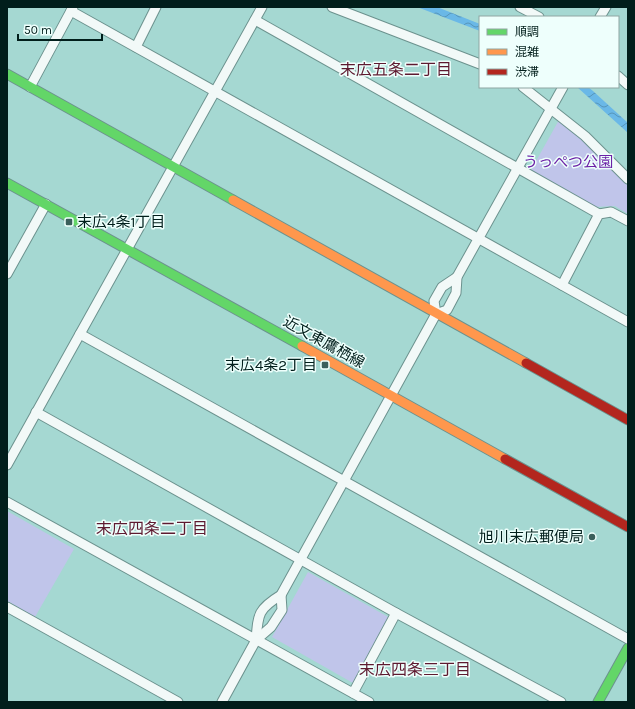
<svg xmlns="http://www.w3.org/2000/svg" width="635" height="709" font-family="Karla,'Noto Sans JP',sans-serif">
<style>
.green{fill:#c0c5ea}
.water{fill:url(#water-waves)}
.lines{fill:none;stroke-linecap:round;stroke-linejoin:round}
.street-casing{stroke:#6c928e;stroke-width:11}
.fast-casing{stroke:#6c928e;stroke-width:11}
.slow-casing{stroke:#6c928e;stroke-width:11}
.jam-casing{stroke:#6c928e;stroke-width:11}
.street{stroke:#f2f9f8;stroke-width:9}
.fast{stroke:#63d668;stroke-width:9}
.slow{stroke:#ff974d;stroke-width:9}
.jam{stroke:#b3261e;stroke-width:9}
.poi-dot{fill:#3a5f5b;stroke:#eefffc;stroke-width:1.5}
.labels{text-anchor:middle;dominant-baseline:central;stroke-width:3;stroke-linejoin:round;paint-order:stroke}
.park-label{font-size:15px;fill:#6c20a6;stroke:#eefffc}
.poi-label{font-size:15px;fill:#011e1b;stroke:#eefffc;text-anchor:end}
.street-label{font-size:15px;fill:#011e1b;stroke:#eefffc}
.neighbourhood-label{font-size:16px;fill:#5e1a30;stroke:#eefffc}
</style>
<defs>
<pattern id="water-waves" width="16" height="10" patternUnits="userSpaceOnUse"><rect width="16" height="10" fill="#6ab8e7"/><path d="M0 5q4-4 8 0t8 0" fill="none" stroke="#5595ba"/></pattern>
</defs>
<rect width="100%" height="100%" fill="#a5d8d2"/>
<!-- green -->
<g class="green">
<path d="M559,120L585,142L628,186V214L615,206L593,207L531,170Z"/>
<path d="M7,511L74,549L35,617L7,601Z"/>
<path d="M308,572L390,618L353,683L272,637Z"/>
</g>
<!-- water -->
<g class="water">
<path d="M417,7H437L480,24V31Z"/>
<path d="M577,87H588L593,91L628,123V133Z"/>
</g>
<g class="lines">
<defs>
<g id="street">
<path d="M332,7L480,64"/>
<path d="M520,7L539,17"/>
<path d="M71,11L628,322"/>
<path d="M600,17L606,7"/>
<path d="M255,20L599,214"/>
<path d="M136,47L156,7"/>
<path d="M618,76L628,85"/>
<path d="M30,87L73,7"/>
<path d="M523,87L585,136L628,179"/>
<path d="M7,274L46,204"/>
<path d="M562,285L599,214L611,212L628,221"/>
<path d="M436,314L447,310L456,293L457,277L563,87"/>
<path d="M80,334L628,639"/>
<path d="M36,412L396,613L561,702"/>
<path d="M7,465L262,7"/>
<path d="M7,502L369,702"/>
<path d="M7,607L178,702"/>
<path d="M256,640C258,614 258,609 281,595L436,314L434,301L442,287L457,277"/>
<path d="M353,693L396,613"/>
<path d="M222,702L256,640L271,627L282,610L281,595"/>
</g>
<g id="fast">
<path d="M7,74L233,200"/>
<path d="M7,183L302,346"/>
<path d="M598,702L628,648"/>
</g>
<g id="slow">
<path d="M233,200L526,363"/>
<path d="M302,346L505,459"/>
</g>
<g id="jam">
<path d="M526,363L628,420"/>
<path d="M505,459L628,527"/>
</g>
</defs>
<!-- street casing -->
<use href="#street" class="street-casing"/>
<!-- fast casing -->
<use href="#fast" class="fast-casing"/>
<!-- slow casing -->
<use href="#slow" class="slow-casing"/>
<!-- jam casing -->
<use href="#jam" class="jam-casing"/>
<!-- street -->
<use href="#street" class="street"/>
<!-- fast -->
<use href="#fast" class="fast"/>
<!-- slow -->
<use href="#slow" class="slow"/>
<!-- jam -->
<use href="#jam" class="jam"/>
</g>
<!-- markers -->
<g class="poi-dot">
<rect x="65" y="218" width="8" height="8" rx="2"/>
<rect x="321" y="361" width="8" height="8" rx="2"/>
<circle cx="592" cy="537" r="4"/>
</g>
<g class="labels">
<!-- park labels -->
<g class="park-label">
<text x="568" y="162">うっぺつ公園</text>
</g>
<!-- poi labels -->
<g class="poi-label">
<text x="77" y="222" text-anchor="start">末広4条1丁目</text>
<text x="317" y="365">末広4条2丁目</text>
<text x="584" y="537">旭川末広郵便局</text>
</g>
<!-- street labels -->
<g class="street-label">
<text transform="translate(324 342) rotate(29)">近文東鷹栖線</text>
</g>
<!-- neighbourhood labels -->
<g class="neighbourhood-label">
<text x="396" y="69">末広五条二丁目</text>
<text x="152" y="528">末広四条二丁目</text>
<text x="415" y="669">末広四条三丁目</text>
</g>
</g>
<!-- border -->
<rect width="635" height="709" fill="none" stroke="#011e1b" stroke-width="16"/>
<!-- legend -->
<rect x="479" y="16" width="140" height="72" fill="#eefffc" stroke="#8fa5a2"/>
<rect x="487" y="29" width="20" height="6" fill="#63d668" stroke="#8fa5a2"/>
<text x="515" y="36" font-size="12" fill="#011e1b">順調</text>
<rect x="487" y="49" width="20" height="6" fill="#ff974d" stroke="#8fa5a2"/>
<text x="515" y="56" font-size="12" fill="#011e1b">混雑</text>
<rect x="487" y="69" width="20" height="6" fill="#b3261e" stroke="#8fa5a2"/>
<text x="515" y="76" font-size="12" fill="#011e1b">渋滞</text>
<!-- scale -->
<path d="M18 34v6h84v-6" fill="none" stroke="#011e1b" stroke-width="2"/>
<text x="24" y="34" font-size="12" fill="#011e1b" stroke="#eefffc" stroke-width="3" paint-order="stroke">50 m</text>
</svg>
